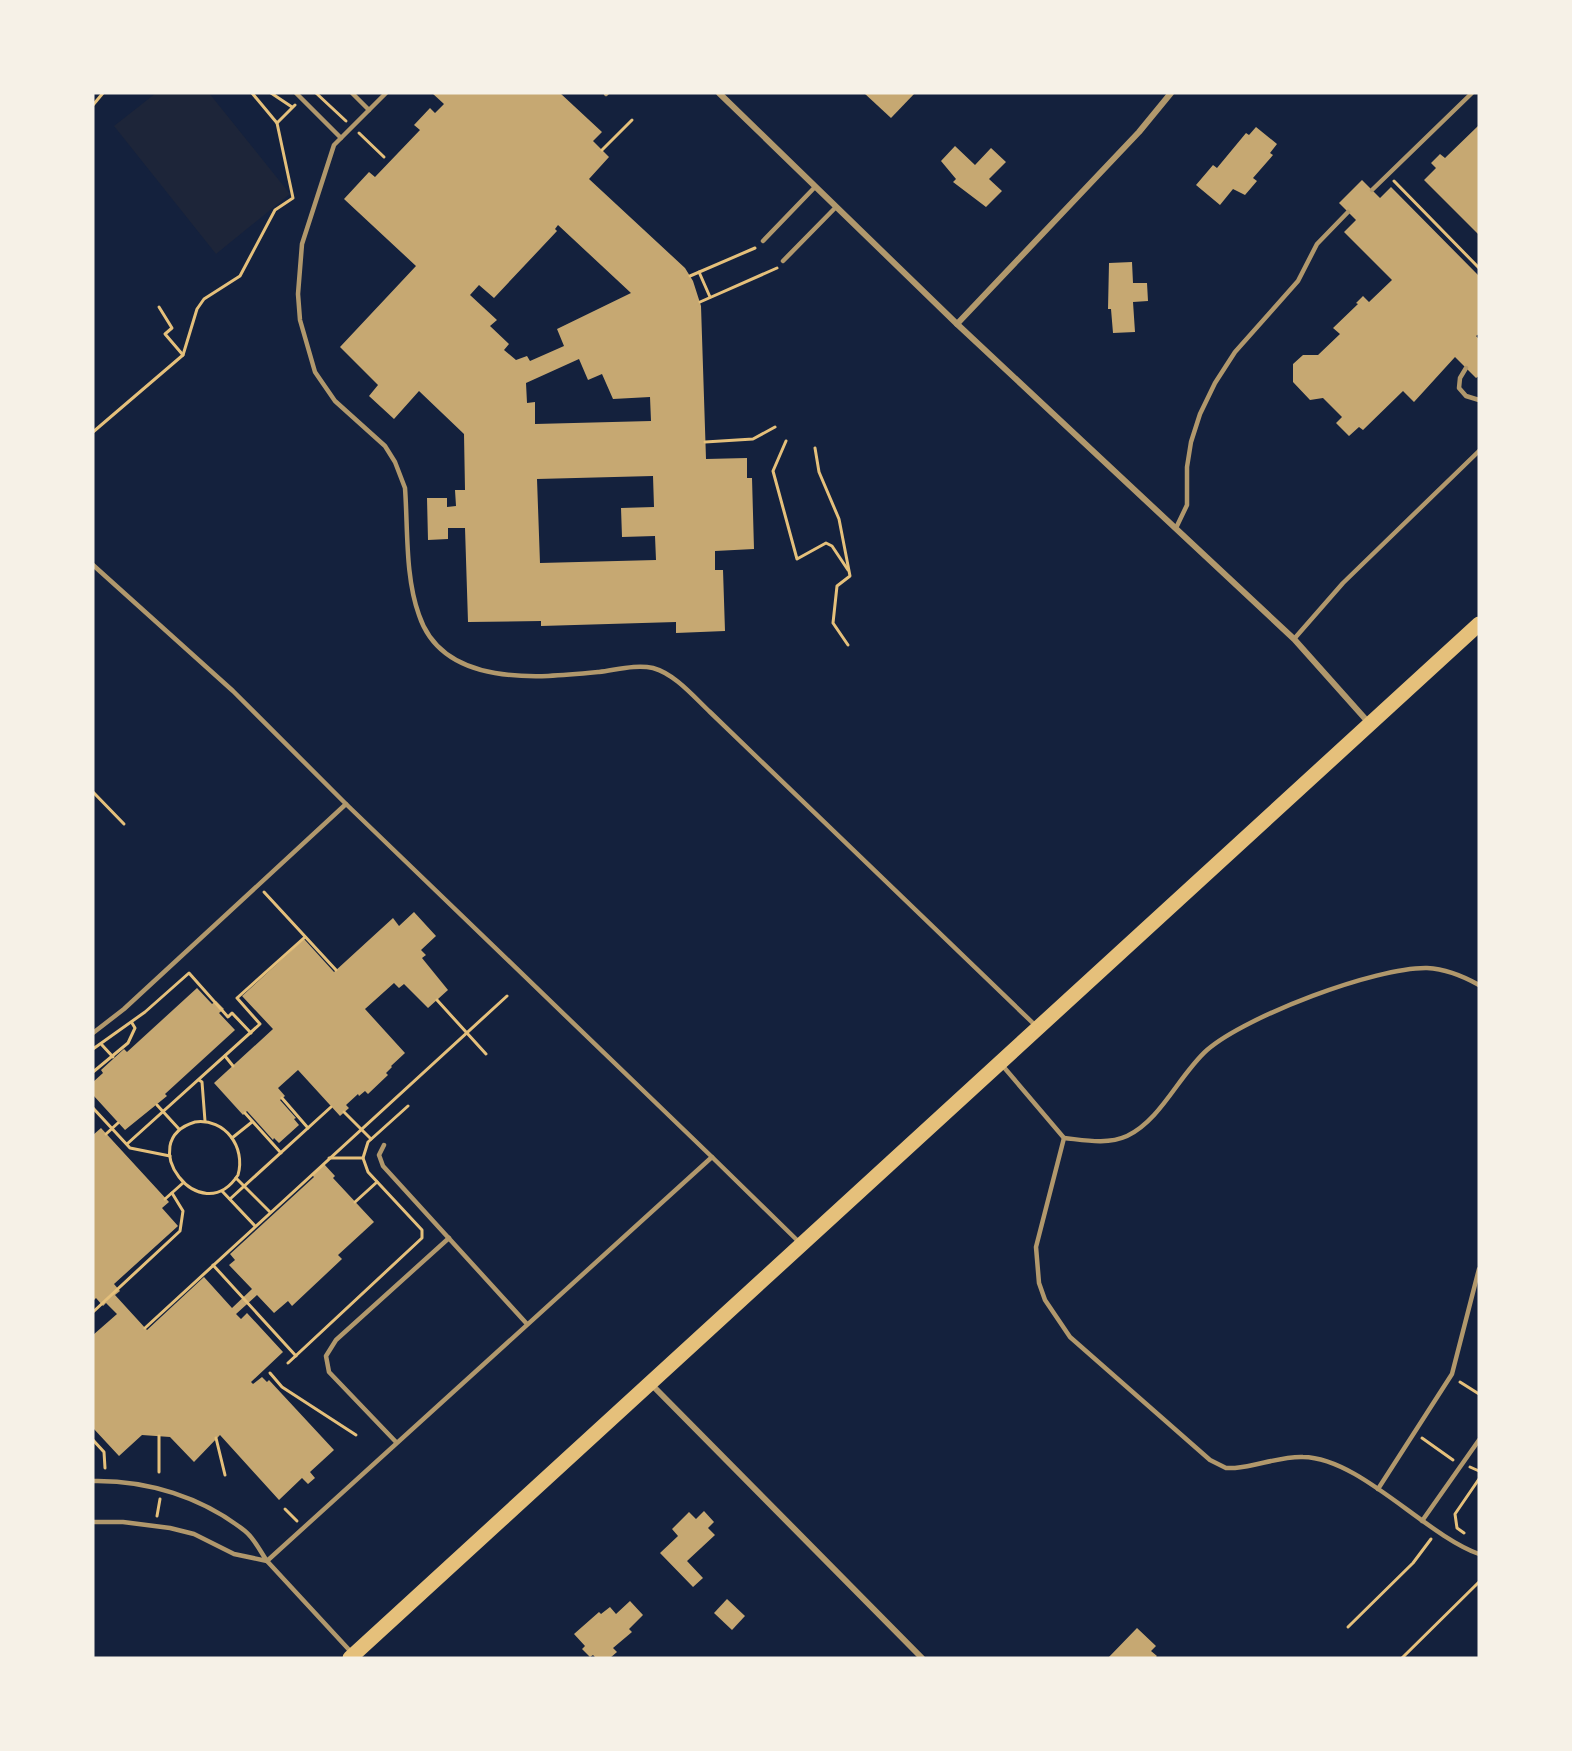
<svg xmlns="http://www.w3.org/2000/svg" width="1572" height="1751" font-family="Inter,sans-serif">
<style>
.green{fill:#1d2539}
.building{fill:#c6a872;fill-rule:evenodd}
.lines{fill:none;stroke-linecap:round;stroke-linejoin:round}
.path{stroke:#e5c07b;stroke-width:3}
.service{stroke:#b1986c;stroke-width:4.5}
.minor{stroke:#b1986c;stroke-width:6}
.primary{stroke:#e5c07b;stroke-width:15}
</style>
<rect width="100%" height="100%" fill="#14213d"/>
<!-- green -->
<path class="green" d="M156,93H209L290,194L216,254L114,126Z"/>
<!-- building -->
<g class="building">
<path d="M432,93H560L602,132L593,141L609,157L589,179L685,268L693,281L701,306L706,459L747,458V478H752L754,549L715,551V570H723L725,631L676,633V622L541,626V621L468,622L465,528H448V539L428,540L427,498H447V507L456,506L455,490H465L464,434L419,391L394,419L369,396L378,385L340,347L416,266L344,199L369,172L375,177L420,130L414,125L430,108L435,113L444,104ZM558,225L631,293L557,329L564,346L530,361L527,356L516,360L504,350L509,344L490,326L497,320L470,295L479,285L494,298L557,231L555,229ZM579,359L588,380L602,374L613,399L650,397L651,421L535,424V402L527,403L526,383ZM653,476L654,507L621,508L622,537L655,536L656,560L540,563L537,479Z"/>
<path d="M864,93H915L891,118Z"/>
<path d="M1479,125V235L1424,180L1436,168L1431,163L1440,154L1445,158Z"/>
<path d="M1256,127L1277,144L1270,153L1273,155L1253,178L1257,181L1245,195L1233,189L1220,205L1196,185L1213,165L1217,168L1246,133L1249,135Z"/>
<path d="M955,146L975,165L991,148L1006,162L989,179L1002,191L986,207L953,182L956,179L941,161Z"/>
<path d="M1362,180L1380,198L1391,187L1479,276V334L1476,336L1479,339V376L1476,378L1455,357L1414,402L1403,391L1363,430L1359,427L1349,436L1336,423L1342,417L1323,398L1310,400L1293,382V364L1303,355H1318L1340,334L1333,328L1358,304L1356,303L1363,296L1369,302L1392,280L1344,232L1356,220L1339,203Z"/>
<path d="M1132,262L1133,283H1147L1148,301L1133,302L1135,332L1113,333L1111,309H1108L1109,263Z"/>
<path d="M414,912L436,936L421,950L426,955L422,958L448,990L428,1008L404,984L399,988L394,983L365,1009L405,1053L391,1066L392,1067L386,1073L388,1075L368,1094L365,1091L359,1096L358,1094L346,1105L349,1108L340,1116L298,1070L278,1088L285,1096L280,1100L296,1118L294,1119L299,1125L279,1143L274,1138L273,1140L247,1111L243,1115L214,1083L273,1029L242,996L304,939L334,972L393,918L399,926Z"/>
<path d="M197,988L212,1004L216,1001L224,1009L219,1013L235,1030L165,1094L167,1096L125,1130L93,1095V1082L103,1073L101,1070L124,1049L127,1052Z"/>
<path d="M101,1128L169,1202L162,1208L178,1226L114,1284L120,1291L115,1295L147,1330L204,1277L232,1308L252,1289L229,1265L235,1260L230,1254L314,1177L312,1175L324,1164L335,1176L333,1178L374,1222L338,1255L342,1259L292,1306L288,1301L274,1313L257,1295L236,1314L241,1319L247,1313L283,1352L251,1382L253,1384L262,1377L267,1382L269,1380L334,1450L310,1472L315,1478L308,1484L302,1478L279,1500L220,1435L194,1462L170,1437L142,1435L119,1456L93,1428V1335L117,1314L106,1303L103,1306L96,1298L93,1301V1135Z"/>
<path d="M704,1511L714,1522L708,1528L715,1535L687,1561L703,1578L693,1587L660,1553L678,1536L672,1529L689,1512L696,1519Z"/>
<path d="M727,1599L745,1616L732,1630L714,1613Z"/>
<path d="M630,1601L643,1615L629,1629L632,1632L613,1648L617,1652L610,1658H596L593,1655L590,1657L582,1649L585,1646L574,1634L599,1612L601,1614L610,1607L616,1614Z"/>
<path d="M1137,1628L1156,1646L1151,1651L1157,1656L1155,1658H1108Z"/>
</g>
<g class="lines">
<!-- path -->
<g class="path">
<path d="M252,93L277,123"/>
<path d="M271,93L292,107"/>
<path d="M316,93L346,121"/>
<path d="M93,105L103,93"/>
<path d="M359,133L384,157"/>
<path d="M602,150L632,120"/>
<path d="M1394,181L1479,268"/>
<path d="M699,272L710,297"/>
<path d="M690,276L755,248"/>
<path d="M700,302L777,268"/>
<path d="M183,355L197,309L204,299L240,276L275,210L293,198L277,123L295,105"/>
<path d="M93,432L183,355L165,334L172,328L159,307"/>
<path d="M786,441L773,471L797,559L826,543L832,546L848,570"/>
<path d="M705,442L753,439L775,427"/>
<path d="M815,448L819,472L839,519L850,576L837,586L833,623L848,645"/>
<path d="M93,792L124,824"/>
<path d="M264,892L336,970"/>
<path d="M437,1000L486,1054"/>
<path d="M102,1045L113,1057"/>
<path d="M93,1049L145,1012L189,973L228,1017L232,1013L251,1033"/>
<path d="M225,1056L233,1066"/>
<path d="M93,1072L128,1043L135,1028L132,1023"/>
<path d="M199,1080L202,1082L205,1121"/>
<path d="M282,1098L308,1128"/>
<path d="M157,1105L179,1129"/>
<path d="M93,1108L130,1148L170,1156"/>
<path d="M344,1112L371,1139"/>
<path d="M245,1113L281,1153"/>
<path d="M195,1122C225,1118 246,1147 238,1175C201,1232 132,1141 195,1122Z"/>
<path d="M106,1134L118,1123"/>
<path d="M232,1138L252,1122"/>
<path d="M127,1144L260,1024L237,998L305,937"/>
<path d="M329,1158H363"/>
<path d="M236,1178L270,1212"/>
<path d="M222,1191L255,1226"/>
<path d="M165,1199L183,1183"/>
<path d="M230,1199L331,1107"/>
<path d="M355,1202L377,1182"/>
<path d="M213,1265L296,1356"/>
<path d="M93,1312L180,1231L183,1211L172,1193"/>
<path d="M145,1328L507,996"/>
<path d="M288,1363L422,1238V1230L368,1172L363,1158L368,1142L408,1106"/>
<path d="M270,1373L282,1387L356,1435"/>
<path d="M1460,1382L1479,1394"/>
<path d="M159,1436V1472"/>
<path d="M216,1438L225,1475"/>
<path d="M1422,1438L1453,1460"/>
<path d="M93,1440L104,1452L105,1468"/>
<path d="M1470,1467L1479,1471"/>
<path d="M285,1509L297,1521"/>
<path d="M157,1516L160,1499"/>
<path d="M1464,1533L1457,1528L1455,1514L1479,1479"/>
<path d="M1348,1627L1413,1563L1431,1539"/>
<path d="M1402,1658L1479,1582"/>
</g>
<!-- service -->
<g class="service">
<path d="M296,93L341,138"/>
<path d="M352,93L369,110"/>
<path d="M386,93L334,145L302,244L298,294L300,320L315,372L335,401L385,446L395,462L405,488C408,529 405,576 419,615C443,688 539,678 599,672C616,670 636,664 653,668C675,674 694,697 710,712L1037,1027"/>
<path d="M606,94L607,93"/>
<path d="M1372,190L1472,93"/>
<path d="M763,241L815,187"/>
<path d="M783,261L836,207"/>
<path d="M1466,368L1460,378L1459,388L1466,396L1479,400"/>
<path d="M1176,528L1187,505V467L1191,442L1200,414L1215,383L1235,352L1298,281L1317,244L1348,212"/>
<path d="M93,565L233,691L346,804"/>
<path d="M1294,639L1343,583L1479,451"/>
<path d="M1479,985C1463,976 1446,969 1427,968C1376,967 1246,1016 1207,1050C1179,1075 1161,1120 1127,1136C1107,1145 1084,1140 1064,1138L1036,1247L1039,1283L1045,1300L1070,1337L1210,1460L1226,1468H1235C1258,1466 1281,1456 1303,1457C1360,1458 1424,1534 1479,1554"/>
<path d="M93,1033L124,1009L346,804L712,1157"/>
<path d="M1002,1065L1064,1138"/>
<path d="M384,1145L379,1155L383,1166L527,1324"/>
<path d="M396,1442L329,1372L326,1356L336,1340L449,1238"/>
<path d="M93,1481C147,1480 202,1497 245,1531C254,1538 260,1551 267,1561L234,1554L194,1534L170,1528L123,1522H93"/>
<path d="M1378,1489L1452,1374L1479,1269"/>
<path d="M1422,1521L1479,1440"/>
<path d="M352,1653L267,1561L712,1157L800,1243"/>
</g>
<!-- minor -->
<g class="minor">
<path d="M719,93L957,324L1294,639L1369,723"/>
<path d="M957,324L1139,132L1171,93"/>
<path d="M651,1384L922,1658"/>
</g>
<!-- primary -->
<path class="primary" d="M350,1658L1479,624"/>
</g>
<!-- border -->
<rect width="1572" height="1751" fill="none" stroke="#f6f1e7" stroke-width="189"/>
</svg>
